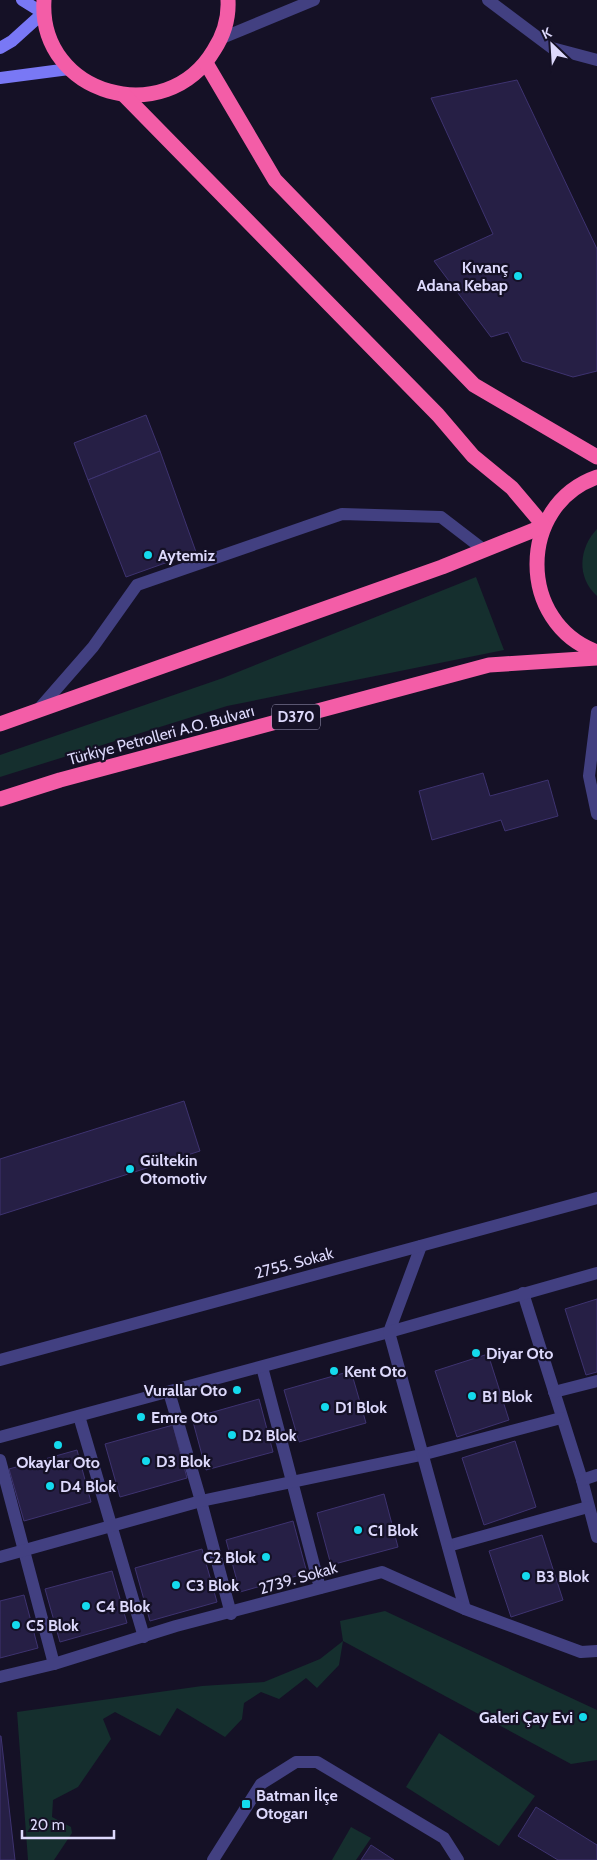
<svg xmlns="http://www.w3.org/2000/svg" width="597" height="1860" font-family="Cabin,sans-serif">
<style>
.green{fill:#152f2e}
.building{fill:#261f45;stroke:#3e3370}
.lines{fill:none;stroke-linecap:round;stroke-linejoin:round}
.lane{stroke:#424081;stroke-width:12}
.street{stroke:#424081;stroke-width:12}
.secondary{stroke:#7978f5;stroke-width:12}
.highway{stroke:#f35da7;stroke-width:15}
.poi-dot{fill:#14daed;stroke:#151126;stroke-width:2}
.labels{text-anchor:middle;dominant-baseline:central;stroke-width:4.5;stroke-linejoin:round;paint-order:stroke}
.shield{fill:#151126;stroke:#a19dbc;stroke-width:1}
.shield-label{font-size:15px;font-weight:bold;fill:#ddd9fc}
.poi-label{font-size:16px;font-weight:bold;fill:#ddd9fc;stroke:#151126;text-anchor:start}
.street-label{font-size:16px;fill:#ddd9fc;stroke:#151126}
</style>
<rect width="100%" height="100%" fill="#151126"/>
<!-- green -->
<g class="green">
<path d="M597,529V596C576,577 579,548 597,529Z"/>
<path d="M476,577L504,650L227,706L0,777V755L223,678Z"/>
<path d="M385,1611L597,1710V1760L571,1764L343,1641L339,1665L317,1688L306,1678L279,1699L261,1692L244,1703L242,1719L225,1737L177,1708L160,1736L115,1712L103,1719L111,1739L78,1787L53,1800L52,1817L71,1827L72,1833L54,1860H28L17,1712L202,1686L264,1682L320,1659L343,1641L340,1621Z"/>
<path d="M439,1733L535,1796L499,1846L406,1787Z"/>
<path d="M351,1827L371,1838L356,1860H332Z"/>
</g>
<!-- building -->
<g class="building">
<path d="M517,80L597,249V371L573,377L522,361L508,332L491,337L434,261L493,234L431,98Z"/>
<path d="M146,415L160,451L88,480L74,443Z"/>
<path d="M160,451L196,552L126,577L88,480Z"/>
<path d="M483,773L490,796L548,780L558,816L505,831L501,820L432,840L419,791Z"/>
<path d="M184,1101L200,1151L0,1215V1159Z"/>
<path d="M597,1299V1372L586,1375L565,1309Z"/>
<path d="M488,1354L509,1420L457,1437L435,1371Z"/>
<path d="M351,1371L366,1423L299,1442L284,1390Z"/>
<path d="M259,1399L273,1452L206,1470L192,1418Z"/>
<path d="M173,1425L187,1478L120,1497L105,1444Z"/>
<path d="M515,1441L536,1507L484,1525L462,1458Z"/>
<path d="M77,1450L91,1502L24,1521L9,1469Z"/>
<path d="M384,1494L398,1547L331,1565L317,1513Z"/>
<path d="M293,1521L307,1573L240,1592L226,1540Z"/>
<path d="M542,1535L563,1600L511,1617L489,1551Z"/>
<path d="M202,1549L217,1602L150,1621L135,1568Z"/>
<path d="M112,1571L127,1623L60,1642L45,1589Z"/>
<path d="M24,1595L38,1648L0,1658V1601Z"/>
<path d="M0,1736H1L15,1860H0Z"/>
<path d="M536,1807L597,1845V1860H558L518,1836Z"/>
<path d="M371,1845L394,1860H361Z"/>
</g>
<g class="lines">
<!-- lane -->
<g class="lane">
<path d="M38,710L93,647L137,585L342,514L441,517L484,550"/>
<path d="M523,1293L582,1480L597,1537"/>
<path d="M262,1367L320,1588"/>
<path d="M169,1392L201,1501L231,1614"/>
<path d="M554,1392L597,1381"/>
<path d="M79,1416L144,1637"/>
<path d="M0,1437L389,1332L421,1246"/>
<path d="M0,1460L54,1664"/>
<path d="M582,1480L597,1475"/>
<path d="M448,1546L588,1507"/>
<path d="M0,1557L201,1501L421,1455L561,1418"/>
<path d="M465,1609L389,1332L597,1273"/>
<path d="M0,1677L54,1664L176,1626L382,1572L465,1609L581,1652L597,1651"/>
<path d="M213,1860L261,1784L296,1762H317L444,1838L458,1860"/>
</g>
<!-- street -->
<g class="street">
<path d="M488,0L552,48L597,60"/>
<path d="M222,38L314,0"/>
<path d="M597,712L589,776L597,814"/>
<path d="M0,1360L597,1198"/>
</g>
<!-- secondary -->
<g class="secondary">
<path d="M0,48L12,41L43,13L22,0"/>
<path d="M0,78L69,69"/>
</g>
<!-- highway -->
<g class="highway">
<path d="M44,0C38,95 166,131 214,50C223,36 229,18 228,0"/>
<path d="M206,63L275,180L474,385L597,457"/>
<path d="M597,477C517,505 517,623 597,652"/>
<path d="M0,724L442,567L544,526L512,488L473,456L438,415L125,96"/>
<path d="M0,799L60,780L489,665L597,658"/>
</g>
</g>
<!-- markers -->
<g class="poi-dot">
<circle cx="518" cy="276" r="5"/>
<circle cx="148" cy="555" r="5"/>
<circle cx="130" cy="1169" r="5"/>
<circle cx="476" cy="1353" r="5"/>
<circle cx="334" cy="1371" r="5"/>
<circle cx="237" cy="1390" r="5"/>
<circle cx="472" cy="1396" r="5"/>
<circle cx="325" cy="1407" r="5"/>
<circle cx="141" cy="1417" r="5"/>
<circle cx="232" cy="1435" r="5"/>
<circle cx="58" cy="1445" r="5"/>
<circle cx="146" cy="1461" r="5"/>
<circle cx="50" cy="1486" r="5"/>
<circle cx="358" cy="1530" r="5"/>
<circle cx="266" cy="1557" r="5"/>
<circle cx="526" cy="1576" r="5"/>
<circle cx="176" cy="1585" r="5"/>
<circle cx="86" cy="1606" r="5"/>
<circle cx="16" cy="1625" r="5"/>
<circle cx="583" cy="1717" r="5"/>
<rect x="241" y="1799" width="10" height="10" rx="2.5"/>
</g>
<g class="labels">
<!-- shield labels -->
<rect class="shield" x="272" y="704.5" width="48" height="25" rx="4"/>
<g class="shield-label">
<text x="296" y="717">D370</text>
</g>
<!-- poi labels -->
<g class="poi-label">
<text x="508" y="267" text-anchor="end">Kıvanç<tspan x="508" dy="18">Adana Kebap</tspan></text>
<text x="158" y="555">Aytemiz</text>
<text x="140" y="1160">Gültekin<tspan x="140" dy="18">Otomotiv</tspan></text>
<text x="486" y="1353">Diyar Oto</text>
<text x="344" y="1371">Kent Oto</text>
<text x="227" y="1390" text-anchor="end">Vurallar Oto</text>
<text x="482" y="1396">B1 Blok</text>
<text x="335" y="1407">D1 Blok</text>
<text x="151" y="1417">Emre Oto</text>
<text x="242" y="1435">D2 Blok</text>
<text x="156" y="1461">D3 Blok</text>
<text x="58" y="1462" text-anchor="middle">Okaylar Oto</text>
<text x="60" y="1486">D4 Blok</text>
<text x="368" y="1530">C1 Blok</text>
<text x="256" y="1557" text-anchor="end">C2 Blok</text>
<text x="536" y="1576">B3 Blok</text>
<text x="186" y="1585">C3 Blok</text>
<text x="96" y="1606">C4 Blok</text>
<text x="26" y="1625">C5 Blok</text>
<text x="573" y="1717" text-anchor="end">Galeri Çay Evi</text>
<text x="256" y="1795">Batman İlçe<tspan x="256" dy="18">Otogarı</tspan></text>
</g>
<!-- street labels -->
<g class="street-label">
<text transform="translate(161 735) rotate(-15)">Türkiye Petrolleri A.O. Bulvarı</text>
<text transform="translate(294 1263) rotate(-15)">2755. Sokak</text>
<text transform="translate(298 1578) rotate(-16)">2739. Sokak</text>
</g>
</g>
<!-- north arrow -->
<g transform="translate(552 45) rotate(335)" stroke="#151126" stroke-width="4" paint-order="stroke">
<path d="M0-4L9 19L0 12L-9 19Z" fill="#ddd9fc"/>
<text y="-8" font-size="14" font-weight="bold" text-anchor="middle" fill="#ddd9fc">K</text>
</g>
<!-- scale -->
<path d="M22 1830v8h92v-8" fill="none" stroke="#ddd9fc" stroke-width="2.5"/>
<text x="30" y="1830" font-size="15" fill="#ddd9fc" stroke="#151126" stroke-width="4" paint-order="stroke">20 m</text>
</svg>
